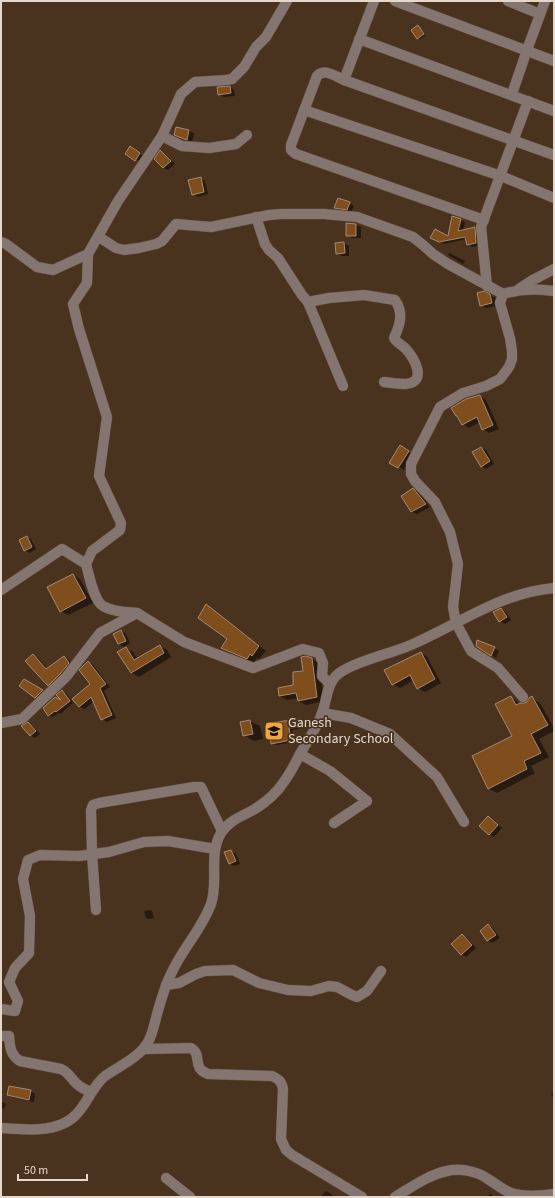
<svg xmlns="http://www.w3.org/2000/svg" width="555" height="1198" font-family="'Source Sans 3',sans-serif">
<style>
.shadow{fill:#0007}
.building{fill:#804d1c;stroke:#a58973}
.lines{fill:none;stroke-linecap:round;stroke-linejoin:round}
.minor-casing{stroke:#65503d;stroke-width:11}
.minor{stroke:#857570;stroke-width:10}
.labels{text-anchor:middle;dominant-baseline:central;stroke-width:3.5;stroke-linejoin:round;paint-order:stroke}
.poi-label{font-size:14px;fill:#e6d7cb;stroke:#49321e;text-anchor:start}
</style>
<rect width="100%" height="100%" fill="#49321e"/>
<!-- shadow -->
<g class="shadow">
<path d="M418,26L425,36L420,39L418,38Z"/>
<path d="M230,87L234,90L235,96L224,97L219,94Z"/>
<path d="M177,128L189,131L194,133L192,142L180,137Z"/>
<path d="M135,150L144,157L141,162L127,154Z"/>
<path d="M161,151L165,154L175,164L168,170L163,168Z"/>
<path d="M200,178L205,181L208,194L198,197L193,194Z"/>
<path d="M349,203L354,206L351,212L340,210L335,208Z"/>
<path d="M460,220L465,222L463,231L474,228L479,230L480,245L472,247L468,244L466,239L444,244L432,237H448Z"/>
<path d="M356,225L361,227V238H352L347,235Z"/>
<path d="M344,243L349,246V256H342L337,253Z"/>
<path d="M449,253L465,261L463,264L448,255Z"/>
<path d="M490,295L495,298L496,306L486,308L481,305Z"/>
<path d="M480,396L486,400L499,429L489,433L483,429L480,422L469,428L463,424Z"/>
<path d="M400,447L413,455L404,470L391,462Z"/>
<path d="M481,448L486,450L494,464L486,469L481,466Z"/>
<path d="M413,489L418,492L430,507L417,514L412,512L402,496Z"/>
<path d="M27,537L31,539L36,549L30,553L25,550Z"/>
<path d="M73,575L80,579L93,603L68,615L61,611Z"/>
<path d="M207,606L266,651L259,659L257,658L254,662L229,652L228,638Z"/>
<path d="M501,609L506,612L511,620L505,624L500,621Z"/>
<path d="M121,631L126,634L130,643L124,647L119,644L114,634Z"/>
<path d="M476,645L494,648L499,651L496,658Z"/>
<path d="M160,646L167,650L171,657L139,677L132,673L118,652L126,648L133,652L137,659Z"/>
<path d="M421,653L427,657L441,683L425,692L418,688L414,680L400,688L393,684Z"/>
<path d="M33,655L38,658L48,669L64,657L69,660L73,666L53,687L48,685Z"/>
<path d="M312,659L319,663L324,701L306,705L299,701L298,698L287,700L280,696L294,686Z"/>
<path d="M88,662L93,665L110,687L104,691L116,718L107,722L102,719L94,701L85,709L80,707L74,699L92,684Z"/>
<path d="M24,680L46,693L39,699L35,697Z"/>
<path d="M62,691L66,693L73,703L60,714L59,713L52,717L48,715L65,703Z"/>
<path d="M511,697L520,704L528,703L532,698L540,703L554,728V731L539,739L549,757L531,766L535,773L497,793L488,788L513,737Z"/>
<path d="M301,720L304,722L305,728L292,730L294,742L276,745L272,743L269,724Z"/>
<path d="M250,721L260,726L263,739L254,741L244,735Z"/>
<path d="M28,723L33,726L40,734L35,738L30,735Z"/>
<path d="M492,820L502,828L494,837L489,834Z"/>
<path d="M231,851L236,854L240,864L234,866L229,863Z"/>
<path d="M150,910L152,911L154,918L148,919L146,918L144,911Z"/>
<path d="M488,925L493,928L500,938L492,943L488,940Z"/>
<path d="M462,935L467,938L476,948L466,957L461,954Z"/>
<path d="M30,1091L35,1094L34,1102L12,1097L8,1094Z"/>
<path d="M554,1092V1099L551,1094Z"/>
<path d="M1,1101L6,1104L4,1109L1,1107Z"/>
<path d="M326,1191L331,1194L335,1197H321Z"/>
<path d="M490,1194L495,1197H487Z"/>
</g>
<!-- building -->
<g class="building">
<path d="M418,25L424,34L417,39L411,30Z"/>
<path d="M230,86L231,93L218,95L217,87Z"/>
<path d="M176,127L189,130L187,140L174,135Z"/>
<path d="M130,146L140,153L135,161L125,154Z"/>
<path d="M160,150L171,161L163,168L154,159Z"/>
<path d="M201,177L204,192L192,195L188,180Z"/>
<path d="M338,198L350,202L347,210L334,208Z"/>
<path d="M452,216L461,219L458,231L475,227L476,243L467,245L465,237L439,242L430,238L435,229L448,236Z"/>
<path d="M346,223L356,224V236H346Z"/>
<path d="M344,242L345,253L336,254L335,243Z"/>
<path d="M484,291L490,294L492,303L480,306L477,293Z"/>
<path d="M480,395L493,425L482,430L477,417L462,425L457,416H456L451,408L466,399Z"/>
<path d="M400,445L409,451L398,468L389,463Z"/>
<path d="M481,447L490,461L481,467L472,452Z"/>
<path d="M413,488L426,504L411,512L401,496Z"/>
<path d="M27,536L32,547L24,551L19,540Z"/>
<path d="M73,574L86,598L60,612L47,587Z"/>
<path d="M206,604L259,646L252,656L250,654L247,659L221,648L227,639L198,618Z"/>
<path d="M501,608L507,617L499,622L493,612Z"/>
<path d="M121,630L126,641L118,644L113,634Z"/>
<path d="M477,640L495,647L491,656L476,646Z"/>
<path d="M160,645L164,653L131,673L117,652L126,647L134,660Z"/>
<path d="M421,652L435,679L417,689L410,675L392,685L384,670Z"/>
<path d="M33,654L46,669L64,656L69,663L61,673L48,686L25,661Z"/>
<path d="M306,656L312,658L317,697L298,701L296,693L279,696L278,688L293,685V672L303,671L301,657Z"/>
<path d="M88,661L106,684L100,688L112,715L101,720L91,697L79,707L72,699L90,684L79,670Z"/>
<path d="M24,679L43,690L35,698L19,686Z"/>
<path d="M62,690L70,701L56,712L55,711L48,716L43,708L55,697L61,700L56,695Z"/>
<path d="M511,696L516,705L520,703H524L527,702L529,698L532,696L548,725L531,734L541,753L524,761L527,769L488,789L472,756L512,736L495,704Z"/>
<path d="M301,719L302,726L289,728L291,740L271,744L268,723Z"/>
<path d="M250,720L253,734L243,736L240,722Z"/>
<path d="M28,722L36,731L30,736L21,726Z"/>
<path d="M488,816L498,825L489,835L479,826Z"/>
<path d="M231,850L236,861L229,864L224,852Z"/>
<path d="M488,924L496,935L487,941L480,931Z"/>
<path d="M462,934L472,945L461,955L451,944Z"/>
<path d="M9,1086L31,1090L29,1100L7,1095Z"/>
</g>
<g class="lines">
<defs>
<g id="minor">
<path d="M395,1L554,61"/>
<path d="M508,1L540,14"/>
<path d="M359,39L554,111"/>
<path d="M344,80L374,1"/>
<path d="M512,94L527,50L545,1"/>
<path d="M304,110L501,176L554,198"/>
<path d="M162,136L182,146L209,148L236,144L247,135"/>
<path d="M256,217L265,244L269,250L278,258L302,295L308,302L343,386"/>
<path d="M484,220L296,154L291,150V145L317,76C325,68 335,76 344,80L554,155"/>
<path d="M99,237L116,248L124,250L139,248L156,244L162,241L176,224L211,227L269,215L281,214H324L357,217L413,237L423,245L433,254L448,264L503,294"/>
<path d="M1,242L6,244L37,267L53,270L88,254"/>
<path d="M487,286L481,227L528,101"/>
<path d="M519,289L531,281L554,269"/>
<path d="M503,294L500,303L510,338L512,351V359L509,367L500,379L486,386L463,393L440,407L411,464V474L415,481L435,502L450,532L458,564L453,607L456,623L471,651L498,668L523,697"/>
<path d="M503,294C520,289 536,288 554,291"/>
<path d="M308,302L329,298L364,295L395,300C404,313 400,325 394,338C397,343 402,345 406,349C414,358 428,382 406,384C399,384 391,383 384,382"/>
<path d="M86,564L92,551L120,530L121,523L99,476L107,417L79,329L73,304L87,283L88,254L118,201L162,136L181,94L195,82L226,80L232,79L244,67L256,47L266,37L287,1"/>
<path d="M1,590L62,549L86,564C89,575 94,601 103,606C113,612 126,612 137,613"/>
<path d="M322,713L351,718L390,734L437,777L464,822"/>
<path d="M1,723L22,719L66,677L100,633L137,613L184,642L253,668L303,649L319,653L323,663L322,676L330,684"/>
<path d="M300,754L330,771L367,801L334,823"/>
<path d="M96,910L92,854L91,810L93,805L99,803L194,787H201L222,831"/>
<path d="M166,985L179,983L196,974L205,971L233,970L259,983L288,990L311,991L329,986L337,987L352,995L357,997L367,991L381,971"/>
<path d="M1,1009L15,1011L18,1001L9,982L15,968L29,953L30,916L23,879L28,860L40,855L79,856L109,852L144,842L168,841L215,849"/>
<path d="M1,1036H9C10,1046 10,1055 20,1061L61,1069C70,1073 70,1078 77,1084C81,1088 86,1090 91,1092"/>
<path d="M144,1049L191,1048C203,1055 191,1068 208,1074L272,1076C279,1079 282,1082 283,1089L281,1139L286,1150L292,1155L362,1197"/>
<path d="M1,1128C27,1130 63,1134 80,1110C89,1099 93,1086 105,1076C119,1066 139,1058 148,1042C152,1035 154,1026 156,1018C160,1003 164,988 171,974C182,949 202,929 211,904C219,881 208,855 221,833C229,820 243,816 255,809C266,802 276,794 283,783C290,774 295,764 300,754C308,740 317,728 322,713C327,701 326,687 335,677C347,663 394,653 413,644C461,623 500,593 554,588"/>
<path d="M166,1178L190,1197"/>
<path d="M395,1197C412,1187 428,1175 447,1171C460,1168 477,1171 488,1179C496,1184 503,1190 511,1193C522,1197 543,1196 554,1194"/>
</g>
</defs>
<!-- minor casing -->
<use href="#minor" class="minor-casing"/>
<!-- minor -->
<use href="#minor" class="minor"/>
</g>
<!-- icons -->
<defs>
<symbol id="school-square" viewBox="-11 -11 22 22"><rect x="-9" y="-9" width="18" height="18" rx="4" fill="#f0a63e" stroke="#49321e"/><path d="M0-5L7-2L0 1L-7-2ZM-4 1L0 2.5L4 1V4Q0 6-4 4Z" fill="#111"/></symbol>
</defs>
<g fill-rule="evenodd">
<use href="#school-square" x="263" y="720" width="22" height="22"/>
</g>
<g class="labels">
<!-- poi labels -->
<g class="poi-label">
<text x="288" y="723">Ganesh<tspan x="288" dy="16">Secondary School</tspan></text>
</g>
</g>
<!-- border -->
<rect width="555" height="1198" fill="none" stroke="#e6d7cb" stroke-width="4"/>
<!-- scale -->
<path d="M18 1174v6h69v-6" fill="none" stroke="#e6d7cb" stroke-width="2"/>
<text x="24" y="1174" font-size="12" fill="#e6d7cb" stroke="#49321e" stroke-width="3" paint-order="stroke">50 m</text>
</svg>
